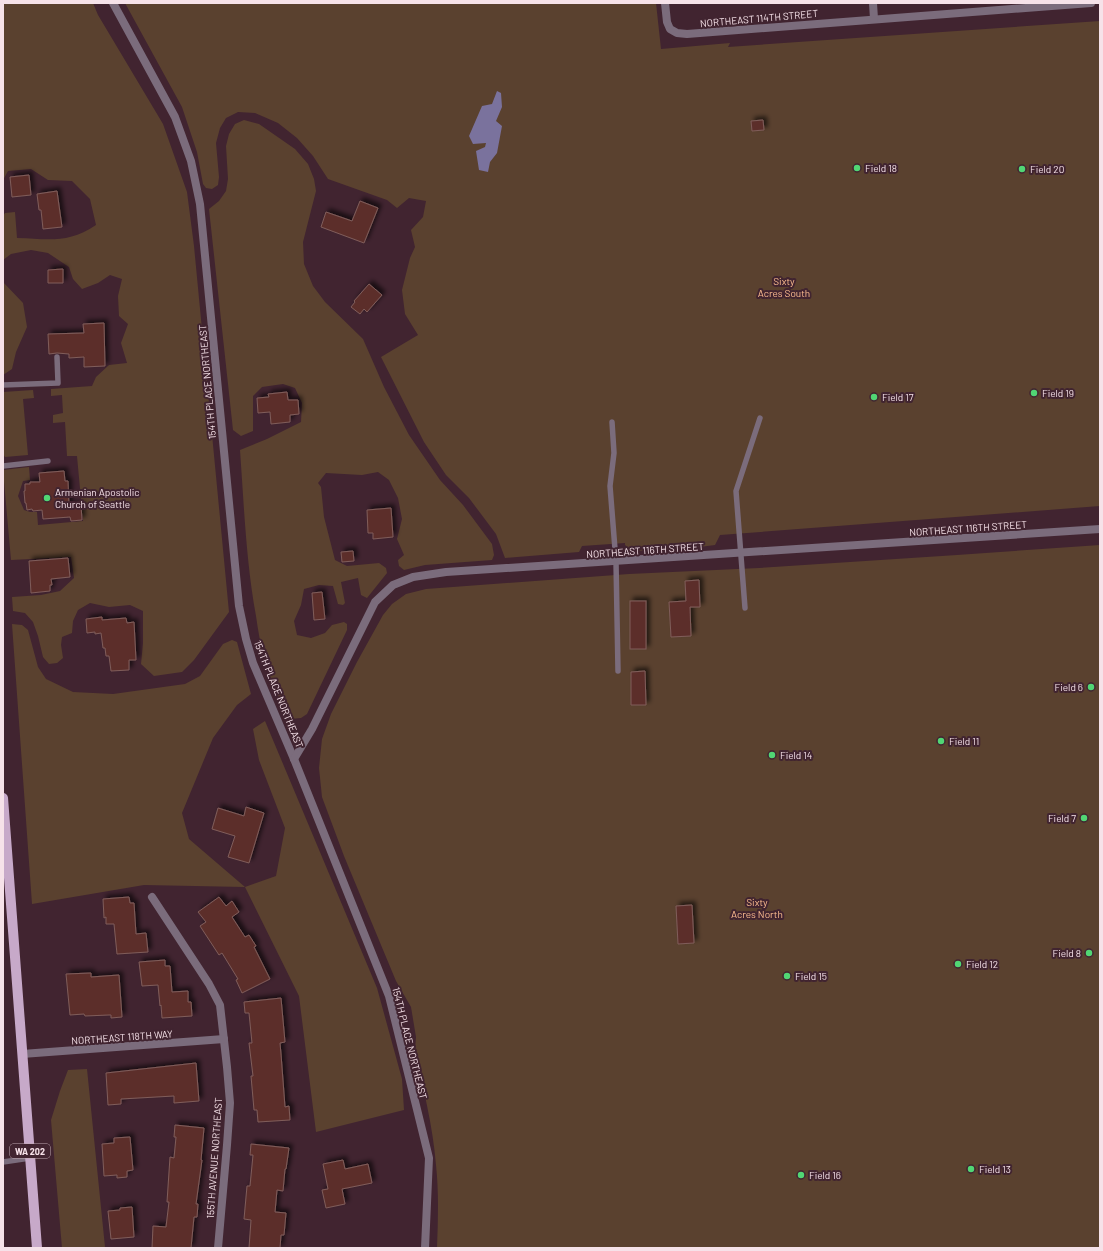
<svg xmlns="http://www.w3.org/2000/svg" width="1103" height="1251" font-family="Barlow,sans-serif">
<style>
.green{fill:#5a412f}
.water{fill:#7a729d}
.building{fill:#5c2f2c;stroke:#805d5a;filter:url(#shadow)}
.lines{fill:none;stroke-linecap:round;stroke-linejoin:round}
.service{stroke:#7b6c7c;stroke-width:5.5}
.minor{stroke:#7b6c7c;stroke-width:8}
.primary{stroke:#c7a9c9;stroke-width:10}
.poi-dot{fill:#51d674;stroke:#412430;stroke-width:1.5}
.labels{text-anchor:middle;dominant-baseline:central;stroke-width:4;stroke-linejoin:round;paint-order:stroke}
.shield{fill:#412430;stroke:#c0a9b2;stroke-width:1}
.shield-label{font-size:9px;font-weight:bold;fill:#f6e2e9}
.street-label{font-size:10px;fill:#f6e2e9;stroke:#412430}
.poi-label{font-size:10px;fill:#f6e2e9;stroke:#412430;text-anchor:start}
.park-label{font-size:10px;fill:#febe90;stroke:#412430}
</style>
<defs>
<filter id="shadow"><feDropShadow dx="3.5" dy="-3.5" stdDeviation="2" flood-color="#0009"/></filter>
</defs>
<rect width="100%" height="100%" fill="#412430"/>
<!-- green -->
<g class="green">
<path d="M3,3H93L98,15L163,124L187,192L194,246L229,612L194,660L182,672L154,676L141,664L143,643V611L130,605L109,607L90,603L78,610L73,621L72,633L62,637L61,645L63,658L57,663L49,664L43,657L38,636L33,622L25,613L13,611L12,597L41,595L60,591L74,578L71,557L11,560L3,470L29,467L30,480L23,481L18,496L24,510L30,512H37L38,525L83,521L77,456H67L65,422L53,423V415L63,413L62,395L51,396V389L92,386L96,377L109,365L127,363L121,343L128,324L119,316L118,296L122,279L110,275L98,283L82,289L73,279L69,267L48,253L31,250L11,254L3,260V216L5,213L15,212L17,238C48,239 68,244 96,225L90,199L72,181L48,180L31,169L8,171L3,180Z"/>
<path d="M125,3H656L661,49L730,43L728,47L1100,21V506L720,535L715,545L684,549L632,551L625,545V543L582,546L579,552L505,558L496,534L469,498L446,475L424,442L381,357L418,335L405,314L402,290L410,258L415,247L411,230L423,217L426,201L409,198L397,208L387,200L328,179L313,156L297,138L278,123L255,113L238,112L226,118L220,128L216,143L219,177L218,185L212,189L206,188L203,184L197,152L182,107Z"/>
<path d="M244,120L259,124L295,149L308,164L314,179L316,191L303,242L304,264L313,286L325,302L363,339L384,387L409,435L440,480L463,505L492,544L494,555L492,560L425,565L404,570L399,566L398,560L404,555L397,539L402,519L398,498L389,480L378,472L362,475L326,473L318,483L321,487L324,517L335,560L347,566L379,563L386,568L387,573L367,598L361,595L358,578L341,582L345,603L343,605L338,604L333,586L319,585L304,589L301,605L294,621L297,635L311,638L325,633L332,625L344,622L347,624V630L307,714L301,718L290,719C283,710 279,700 275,689C264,665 260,643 256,616C246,561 244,506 240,450L267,439L301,422L302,403L295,388L283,384L262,387L253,396V431L241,436L233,430L209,209L219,201L226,191L228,179L226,146L229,134L235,124Z"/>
<path d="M3,282L23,303L27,327L16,352L12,369L3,375Z"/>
<path d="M33,390L34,398L23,399L28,455L5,457L3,454V392Z"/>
<path d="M1100,545V1248H437C438,1220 439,1193 436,1165C433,1126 423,1088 415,1050L416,1037L411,1007L396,981L344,856L322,797L319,768L322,739L331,714L357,662L383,615L392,604L406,594L426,589L629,574L759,568L957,555Z"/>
<path d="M12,624L22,625L28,630L38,667L46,679L73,692L113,694L185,684L200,676L223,644L232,640L237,642L251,694L237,705L213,738L182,813L189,839L245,887L276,876L285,828L259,760L253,729L265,721L377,988L402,1079L404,1110L316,1132L299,996L245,887L144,885L32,904Z"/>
<path d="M87,1069L105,1247L107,1248H62L51,1120L60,1091L68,1070Z"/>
</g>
<!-- water -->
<path class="water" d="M497,91L501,93L502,107L496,121L502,126L497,153L490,162L488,172L479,170L476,151L485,147L486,143L473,144L469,136L482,106L492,104Z"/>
<!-- building -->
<g class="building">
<path d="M763,120L764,130L752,131L751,121Z"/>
<path d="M29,175L31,195L12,197L10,177Z"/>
<path d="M57,191L62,227L43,229L41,210H39L37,194Z"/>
<path d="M360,201L378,208L364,243L321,227L326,212L352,221Z"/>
<path d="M63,269V283H48V270Z"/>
<path d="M369,284L382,295L367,312L364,309L360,314L351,307L355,302L354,301Z"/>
<path d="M104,323L105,366L84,367V357L69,358V354L57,353L49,354L48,334L84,333L83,324Z"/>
<path d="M287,392L288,400H298L299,414L290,415V422L271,424L270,412L258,413L257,398L269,397L268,394Z"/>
<path d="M64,471L65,481H68L69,506L81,505L82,520L71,521L70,517L43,519L42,510L33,511L32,509L27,510L26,503H25L24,491H25V484H30V482H40L39,473Z"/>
<path d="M391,508L393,537L373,539V533H368L367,510Z"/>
<path d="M353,551L354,561L342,562L341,552Z"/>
<path d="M68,558L70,577L51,579L52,585H50V591L31,593L29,561Z"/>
<path d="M699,580L700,607H690L691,636L671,637L669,602L686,601L685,581Z"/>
<path d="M322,592L325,619L314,620L312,593Z"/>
<rect x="630" y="601" width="16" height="48"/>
<path d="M102,617V620L126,618L127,623L134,622L136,660H129V670L111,671L109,656H106L105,648H103L101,633L95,634V632L87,633L86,619Z"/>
<path d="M645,671L646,705H631V672Z"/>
<path d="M246,807L264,813L249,863L228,857L235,836L212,829L218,808L244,816Z"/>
<path d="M129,897L130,903H134L136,934L146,933L148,952L117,954L114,924H106V917L104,918L103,899Z"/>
<path d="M219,897L226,906L232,901L239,912L232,917L245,937L249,935L256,946L254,947L270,979L242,993L236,980L238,979L222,953L219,955L200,926L206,922L198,912Z"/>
<path d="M692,905L694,943L678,944L676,906Z"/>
<path d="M165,960V966H170L172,992L188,991V1002H191L192,1016L162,1018L161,1005L160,1006L158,985L142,986L139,962Z"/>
<path d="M91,973V977L119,975L122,1017L111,1018V1015H109L85,1016L84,1014L70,1015L66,974Z"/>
<path d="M281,998L285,1042L280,1043L281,1054L285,1107L289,1106L290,1120L258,1122L257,1110H254L251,1076H253L249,1043H252L249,1013H245L244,1002Z"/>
<path d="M196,1063L199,1101L174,1103V1096L121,1099V1104L108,1105L106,1073Z"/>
<path d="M175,1125L204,1128L201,1160H202L196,1204H198L197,1217H194L191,1248H152L153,1226L166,1227L169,1202H167L170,1157L174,1158L176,1137H174Z"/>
<path d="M130,1137L133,1170L127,1171V1177L117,1178V1175L104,1176L102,1144L114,1143V1138Z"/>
<path d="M251,1144L289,1148L286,1169H285L283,1191L277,1190L275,1212L286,1213L284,1235H281L280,1248H249L251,1220L244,1219L247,1186H250L253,1155H250Z"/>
<path d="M343,1160L345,1169L368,1164L372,1183L342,1189L345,1204L326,1208L322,1190L328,1189L323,1164Z"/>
<path d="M132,1207L134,1237L111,1239L108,1211L120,1210V1208Z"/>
</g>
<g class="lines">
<!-- service -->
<g class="service">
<path d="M3,385L58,383L57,357"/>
<path d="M612,422L614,453L610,486L616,562L618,671"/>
<path d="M3,466L48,461"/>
<path d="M745,608L736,491L760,418"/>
<path d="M3,1162L30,1158"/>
</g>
<!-- minor -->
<g class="minor">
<path d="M113,3L175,117L191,161L200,204L239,606L246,639L253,663L294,759L389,996L429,1158L425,1248"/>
<path d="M665,3L667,22L670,29L677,33L687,34L1091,3"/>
<path d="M873,3L874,19"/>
<path d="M294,759L312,729L375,602L393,585L413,577L446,572L1100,529"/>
<path d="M152,897L209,984L220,1005L227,1067L230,1103L227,1145L218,1248"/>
<path d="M22,1054L224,1039"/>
</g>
<!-- primary -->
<path class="primary" d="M3,798L37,1248"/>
</g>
<!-- markers -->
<g class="poi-dot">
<circle cx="857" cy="168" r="4"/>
<circle cx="1022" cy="169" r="4"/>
<circle cx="1034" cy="393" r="4"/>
<circle cx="874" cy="397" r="4"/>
<circle cx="47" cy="498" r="4"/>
<circle cx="1091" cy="687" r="4"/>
<circle cx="941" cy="741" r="4"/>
<circle cx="772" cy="755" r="4"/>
<circle cx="1084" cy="818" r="4"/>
<circle cx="1089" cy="953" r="4"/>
<circle cx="958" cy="964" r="4"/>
<circle cx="787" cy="976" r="4"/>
<circle cx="971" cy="1169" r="4"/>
<circle cx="801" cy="1175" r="4"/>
</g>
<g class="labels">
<!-- shield labels -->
<rect class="shield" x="10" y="1144" width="40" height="14" rx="3"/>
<g class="shield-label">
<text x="30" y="1151">WA 202</text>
</g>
<!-- street labels -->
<g class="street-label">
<text transform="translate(759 18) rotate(-5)">NORTHEAST 114TH STREET</text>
<text transform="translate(207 382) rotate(-95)">154TH PLACE NORTHEAST</text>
<text transform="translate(968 528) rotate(-4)">NORTHEAST 116TH STREET</text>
<text transform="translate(645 550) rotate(-4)">NORTHEAST 116TH STREET</text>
<text transform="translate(279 694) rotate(68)">154TH PLACE NORTHEAST</text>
<text transform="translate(122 1037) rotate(-4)">NORTHEAST 118TH WAY</text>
<text transform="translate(410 1043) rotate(76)">154TH PLACE NORTHEAST</text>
<text transform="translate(214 1158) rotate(-86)">155TH AVENUE NORTHEAST</text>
</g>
<!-- poi labels -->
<g class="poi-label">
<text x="865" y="168">Field 18</text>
<text x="1030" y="169">Field 20</text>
<text x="1042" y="393">Field 19</text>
<text x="882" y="397">Field 17</text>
<text x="55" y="492">Armenian Apostolic<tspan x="55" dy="12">Church of Seattle</tspan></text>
<text x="1083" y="687" text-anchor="end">Field 6</text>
<text x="949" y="741">Field 11</text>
<text x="780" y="755">Field 14</text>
<text x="1076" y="818" text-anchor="end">Field 7</text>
<text x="1081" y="953" text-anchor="end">Field 8</text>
<text x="966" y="964">Field 12</text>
<text x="795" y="976">Field 15</text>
<text x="979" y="1169">Field 13</text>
<text x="809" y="1175">Field 16</text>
</g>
<!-- park labels -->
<g class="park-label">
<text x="784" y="281">Sixty<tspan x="784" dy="12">Acres South</tspan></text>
<text x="757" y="902">Sixty<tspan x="757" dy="12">Acres North</tspan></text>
</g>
</g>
<!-- border -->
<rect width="1103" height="1251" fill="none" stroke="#f6e2e9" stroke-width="8"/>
</svg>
